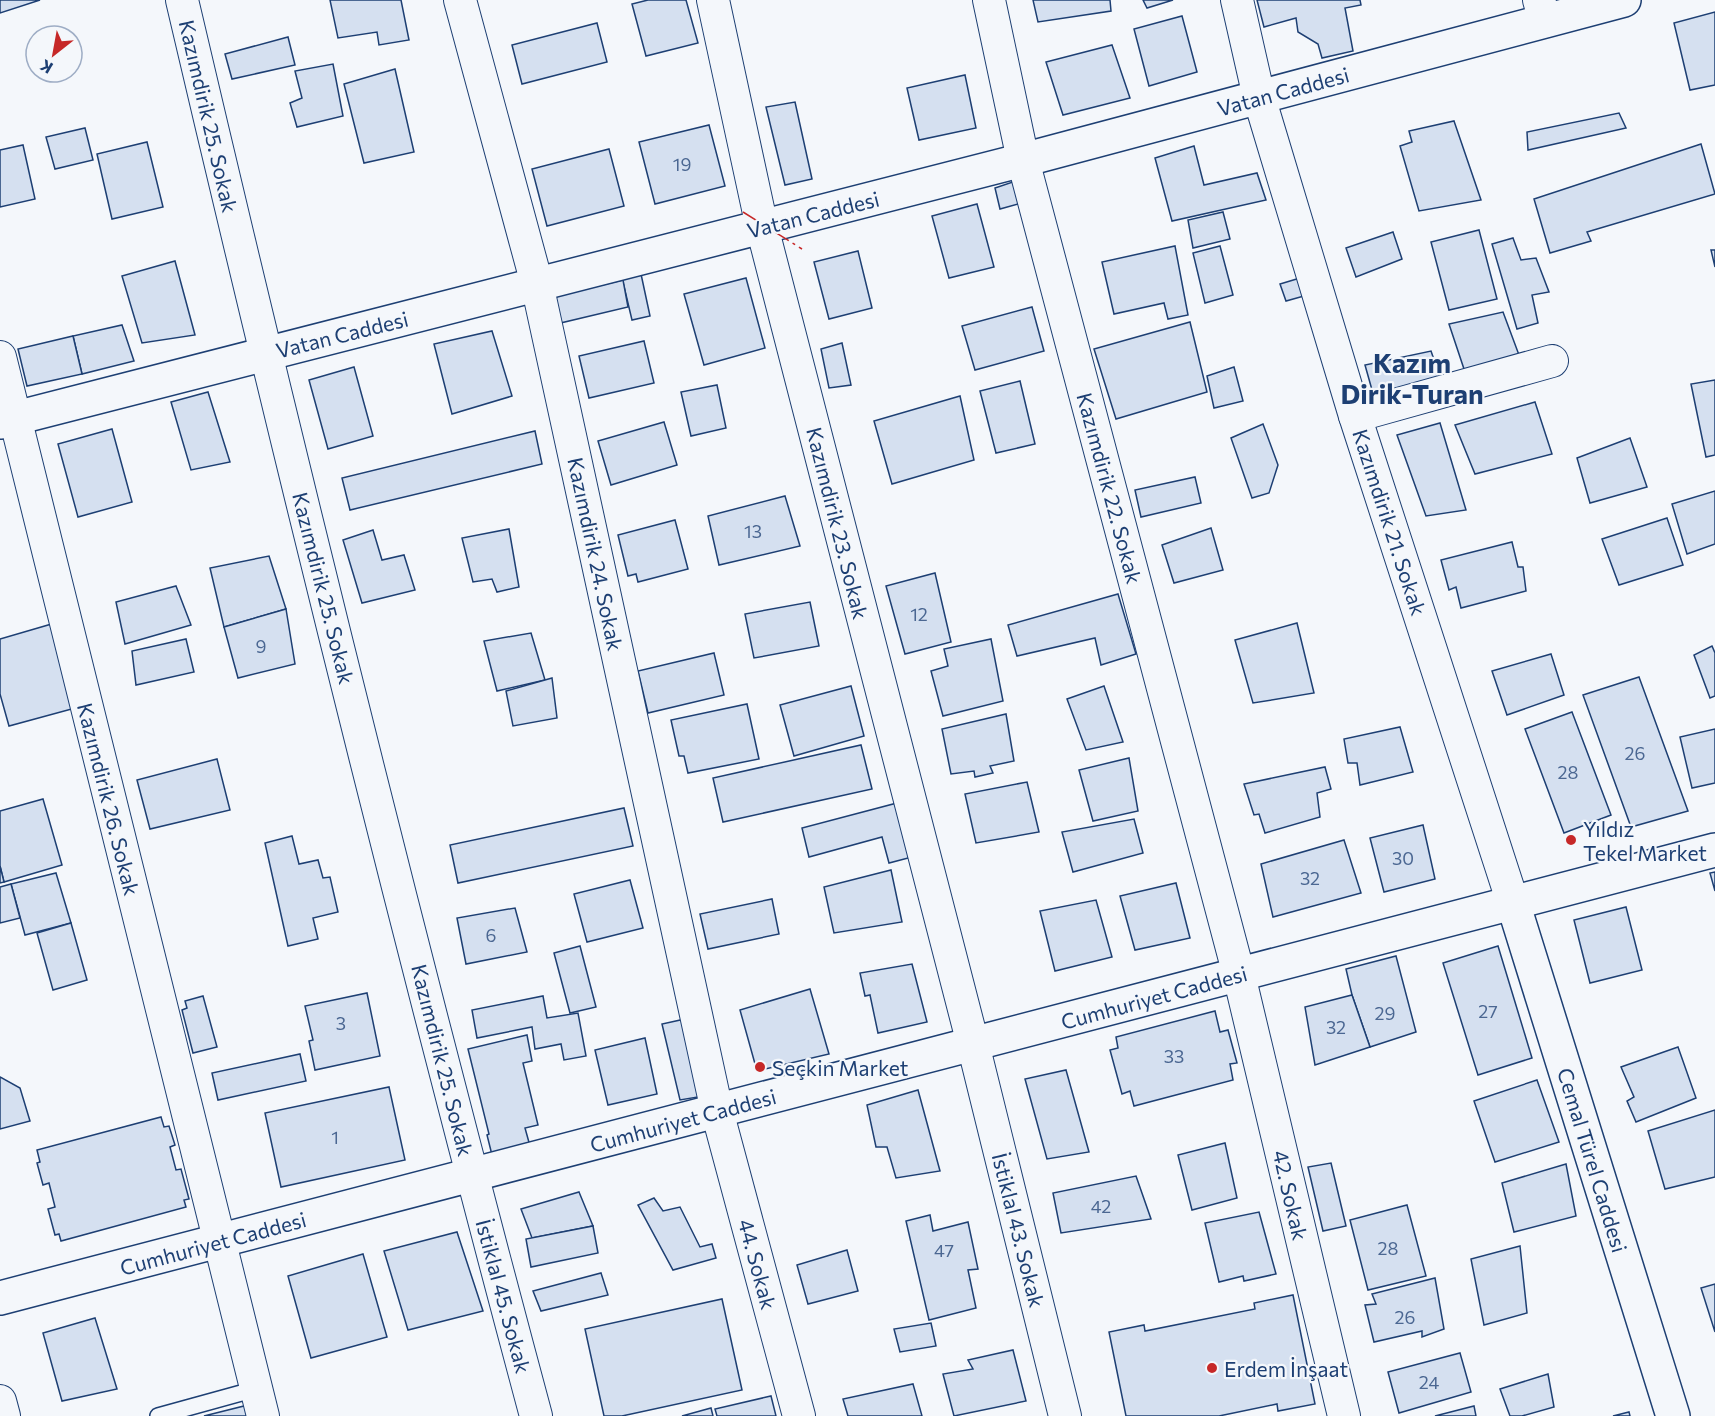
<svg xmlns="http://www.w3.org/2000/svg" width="1715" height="1416" font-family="Commissioner,sans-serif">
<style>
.building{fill:#d5e0f0;stroke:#1d3f73;stroke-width:1.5}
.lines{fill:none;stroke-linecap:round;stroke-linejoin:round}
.service-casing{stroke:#1d3f73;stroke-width:18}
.minor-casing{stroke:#1d3f73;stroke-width:34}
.tertiary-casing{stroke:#1d3f73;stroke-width:36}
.service{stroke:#f4f7fb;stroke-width:15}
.minor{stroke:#f4f7fb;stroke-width:32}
.tertiary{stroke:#f4f7fb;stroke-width:33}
.power{stroke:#c62828;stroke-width:1.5;stroke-dasharray:21 4.5 3 4.5;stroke-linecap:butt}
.poi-dot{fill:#c62828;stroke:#f4f7fb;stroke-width:2}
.labels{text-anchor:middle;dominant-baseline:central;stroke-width:4.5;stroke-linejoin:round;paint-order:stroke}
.number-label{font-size:18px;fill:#4b6792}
.street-label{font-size:21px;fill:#1d3f73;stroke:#f4f7fb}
.poi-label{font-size:21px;fill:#1d3f73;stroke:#f4f7fb;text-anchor:start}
.district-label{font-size:27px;font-weight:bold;fill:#1d3f73;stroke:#f4f7fb}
</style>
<rect width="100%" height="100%" fill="#f4f7fb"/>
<!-- building -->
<g class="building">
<path d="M0,0H40L0,13Z"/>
<path d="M330,0H401L409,40L379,45L377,32L338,38Z"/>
<path d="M648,0H686L698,43L646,56L632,4Z"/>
<path d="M1033,0H1110L1111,11L1038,22Z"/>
<path d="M1143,0H1173L1147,8Z"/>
<path d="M1257,0H1360L1361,5L1345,8L1353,51L1322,58L1318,44L1298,32L1296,18L1264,27Z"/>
<path d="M1715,12V85L1690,90L1674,23Z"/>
<path d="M1182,16L1197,72L1149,86L1134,29Z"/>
<path d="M597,23L607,62L522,84L512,45Z"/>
<path d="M288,37L295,65L232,79L225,54Z"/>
<path d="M1112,45L1130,98L1063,115L1046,62Z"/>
<path d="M333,64L343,116L297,127L290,103L302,98L295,71Z"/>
<path d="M395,69L414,152L364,163L344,84Z"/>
<path d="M965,75L976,128L919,140L907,88Z"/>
<path d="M795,102L812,179L785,185L766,107Z"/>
<path d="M1619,113L1626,128L1528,150L1527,132Z"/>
<path d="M1454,121L1481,200L1419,211L1400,146L1412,142L1409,131Z"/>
<path d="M709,125L725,186L655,204L639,142Z"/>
<path d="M85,128L93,160L55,169L46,137Z"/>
<path d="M147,142L163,207L112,219L97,154Z"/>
<path d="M1701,144L1715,194L1587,232L1591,241L1550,253L1534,199Z"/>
<path d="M23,145L35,199L0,207V150Z"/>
<path d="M1194,146L1204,185L1257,173L1266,200L1172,221L1155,158Z"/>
<path d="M609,149L624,206L547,226L532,169Z"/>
<path d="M1019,180L1025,202L1000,209L995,188Z"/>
<path d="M977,204L994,267L949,278L932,216Z"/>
<path d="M1223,212L1230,239L1193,248L1188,220Z"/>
<path d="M1479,230L1497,299L1449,310L1431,242Z"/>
<path d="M1393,232L1402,259L1356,277L1346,248Z"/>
<path d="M1513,238L1521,260L1536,258L1549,292L1532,295L1538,323L1517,329L1492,244Z"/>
<path d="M1175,246L1188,315L1168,319L1164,303L1114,314L1102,262Z"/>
<path d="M1220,246L1233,295L1205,303L1193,253Z"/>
<path d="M1711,250H1715V267Z"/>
<path d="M858,251L872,308L829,319L814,262Z"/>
<path d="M175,261L195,335L142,343L122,276Z"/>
<path d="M641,274L650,316L632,320L622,278Z"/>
<path d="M746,278L765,348L704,365L684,294Z"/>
<path d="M1300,278L1304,296L1286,301L1280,284Z"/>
<path d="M623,280L628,307L552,325L546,298Z"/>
<path d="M1032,307L1044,351L975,370L962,326Z"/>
<path d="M1503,312L1519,355L1465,372L1449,324Z"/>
<path d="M1190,322L1207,392L1116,419L1094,349Z"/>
<path d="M122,325L134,361L82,374L73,336Z"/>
<path d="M492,331L512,396L452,414L434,344Z"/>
<path d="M73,336L82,374L27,386L18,349Z"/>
<path d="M644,341L654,383L589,398L579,356Z"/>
<path d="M842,343L851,385L829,388L821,349Z"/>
<path d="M1431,351L1440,377L1374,397L1365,365Z"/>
<path d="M354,367L373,436L328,449L309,380Z"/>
<path d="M1234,367L1243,401L1214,408L1207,376Z"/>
<path d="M1715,380V455L1706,457L1691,384Z"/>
<path d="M1020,381L1035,444L996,453L980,391Z"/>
<path d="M717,385L726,428L691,436L681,392Z"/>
<path d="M208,392L230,462L191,470L171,402Z"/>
<path d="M960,396L974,460L892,484L874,421Z"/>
<path d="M1535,402L1552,454L1475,474L1455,425Z"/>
<path d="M664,422L677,465L611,485L598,441Z"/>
<path d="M1440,423L1466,510L1426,516L1397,435Z"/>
<path d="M1263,424L1278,465L1269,493L1252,498L1231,438Z"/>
<path d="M112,429L132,502L78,517L58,444Z"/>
<path d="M535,431L542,464L350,510L342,478Z"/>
<path d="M1630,438L1647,487L1590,503L1577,458Z"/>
<path d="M1195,477L1201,503L1141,517L1135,490Z"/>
<path d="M1715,491V544L1687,554L1672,504Z"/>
<path d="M785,496L800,546L719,565L708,516Z"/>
<path d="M1667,518L1683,565L1619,585L1602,539Z"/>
<path d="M675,520L688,569L638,582L636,574L628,576L618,535Z"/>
<path d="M1211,528L1223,570L1174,583L1162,545Z"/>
<path d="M509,529L519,587L497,592L492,579L473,582L462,538Z"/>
<path d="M373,530L382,560L404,555L415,590L362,603L343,540Z"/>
<path d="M1512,542L1518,567H1523L1526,591L1461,608L1456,587L1449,590L1441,560Z"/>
<path d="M269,556L286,609L224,627L210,568Z"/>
<path d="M935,573L951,642L905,654L886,586Z"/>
<path d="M176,586L191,625L125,644L116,602Z"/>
<path d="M1118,594L1136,654L1101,665L1095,638L1017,656L1008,625Z"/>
<path d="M810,602L819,646L754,658L745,614Z"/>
<path d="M286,609L295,664L238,678L224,627Z"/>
<path d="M55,623L79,707L9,726L0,694V639Z"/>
<path d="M1297,623L1314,693L1253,703L1235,640Z"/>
<path d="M531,633L545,680L497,691L484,641Z"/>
<path d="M186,639L194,672L136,685L132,651Z"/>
<path d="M991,639L1003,701L943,716L931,671L948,666L944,649Z"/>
<path d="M1712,646L1715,653V696L1710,698L1694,655Z"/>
<path d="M714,653L724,695L648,713L638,671Z"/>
<path d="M1551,654L1564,695L1507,715L1492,671Z"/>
<path d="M1639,677L1688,811L1631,827L1583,695Z"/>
<path d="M552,678L557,718L513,726L506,691Z"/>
<path d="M851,686L864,736L794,756L780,705Z"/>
<path d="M1104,686L1123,742L1086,750L1067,699Z"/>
<path d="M747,704L759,759L688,773L684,756H679L671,720Z"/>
<path d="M1572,712L1611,815L1564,833L1525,729Z"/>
<path d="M1006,714L1014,761L990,766L993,773L975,777L974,771L951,774L942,729Z"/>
<path d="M1400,727L1413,772L1360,785L1357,763H1348L1344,739Z"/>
<path d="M1715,729V783L1692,788L1680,737Z"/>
<path d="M861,745L872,789L723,822L713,778Z"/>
<path d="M1129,758L1138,811L1093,821L1079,770Z"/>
<path d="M217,759L230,810L150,829L137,780Z"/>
<path d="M1325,767L1331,789L1317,793L1320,817L1265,833L1259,814L1254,815L1244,784Z"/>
<path d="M1027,782L1039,832L976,843L965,794Z"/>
<path d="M43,799L62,865L4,882L0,866V811Z"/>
<path d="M897,803L912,857L889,863L882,837L809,857L802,828Z"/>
<path d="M624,808L633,846L458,883L450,845Z"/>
<path d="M1134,819L1143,853L1073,872L1062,832Z"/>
<path d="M1423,825L1435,879L1384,892L1370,838Z"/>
<path d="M292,836L299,864L318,860L323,878L330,877L338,912L313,918L318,939L288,946L265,843Z"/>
<path d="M1344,840L1361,893L1273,917L1261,864Z"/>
<path d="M0,866L4,882L0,883Z"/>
<path d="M891,870L902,922L834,933L824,887Z"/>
<path d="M1715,872V891L1710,873Z"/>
<path d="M56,873L71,923L25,935L11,884Z"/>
<path d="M630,880L643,928L587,942L574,894Z"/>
<path d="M1176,883L1190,938L1135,950L1120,896Z"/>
<path d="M11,884L20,918L0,923V887Z"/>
<path d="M772,899L779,934L708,949L700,914Z"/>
<path d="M1096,900L1112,957L1055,971L1040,911Z"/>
<path d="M1626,907L1642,970L1590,983L1574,920Z"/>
<path d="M515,908L527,952L466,964L457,918Z"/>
<path d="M71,923L87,980L53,990L37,933Z"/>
<path d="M580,946L596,1007L570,1013L554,953Z"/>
<path d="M1498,946L1532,1058L1478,1075L1443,963Z"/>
<path d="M1396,956L1416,1032L1370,1047L1352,995L1346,969Z"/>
<path d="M912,964L927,1022L878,1033L870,995L865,996L860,973Z"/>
<path d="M810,989L829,1054L757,1071L740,1010Z"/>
<path d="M367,993L380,1056L315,1070L309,1041L313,1040L305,1006Z"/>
<path d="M1352,995L1370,1047L1315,1065L1305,1007Z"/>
<path d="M203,996L217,1047L193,1053L182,1010L187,1008L185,1001Z"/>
<path d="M543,996L547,1018L578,1013L586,1056L564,1060L561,1044L535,1049L532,1027L477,1038L472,1010Z"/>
<path d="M1215,1011L1220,1032L1228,1030L1237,1063L1230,1064L1233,1080L1134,1106L1130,1091L1122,1094L1110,1050L1118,1048L1116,1037Z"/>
<path d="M685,1019L704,1096L680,1100L662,1024Z"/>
<path d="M527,1035L532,1061L523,1063L538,1125L525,1128L530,1146L492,1155L487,1135L489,1134L468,1049Z"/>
<path d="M645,1038L657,1094L608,1105L595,1050Z"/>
<path d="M1678,1047L1696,1098L1636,1122L1627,1101L1634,1097L1621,1067Z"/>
<path d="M300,1054L306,1081L218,1100L212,1073Z"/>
<path d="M1066,1070L1089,1152L1047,1159L1025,1079Z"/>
<path d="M0,1077L20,1088L30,1121L0,1129Z"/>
<path d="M1537,1080L1559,1142L1495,1162L1474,1101Z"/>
<path d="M389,1087L405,1160L281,1187L265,1113Z"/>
<path d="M918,1090L940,1171L896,1178L887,1147H876L867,1105Z"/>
<path d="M1715,1110V1177L1665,1189L1648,1131Z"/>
<path d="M161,1117L164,1127L169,1126L175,1145L170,1147L176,1170L181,1169L189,1199L184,1200L186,1207L61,1241L59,1234L55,1235L48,1209L55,1207L49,1183L43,1185L37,1163L40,1162L37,1150Z"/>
<path d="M1225,1143L1237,1198L1192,1210L1178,1155Z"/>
<path d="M1331,1163L1346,1226L1323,1231L1308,1167Z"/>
<path d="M1566,1164L1576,1216L1514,1232L1502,1183Z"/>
<path d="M1136,1176L1151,1219L1061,1233L1053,1193Z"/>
<path d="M579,1192L593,1226L532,1238L521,1209Z"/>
<path d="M654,1198L663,1211L680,1207L700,1247L712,1244L716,1258L673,1270L638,1205Z"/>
<path d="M1407,1205L1426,1276L1368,1290L1350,1220Z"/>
<path d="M1259,1212L1276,1274L1244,1281L1243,1276L1219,1282L1205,1223Z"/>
<path d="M930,1215L933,1231L968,1222L978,1269L968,1270L976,1308L929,1320L906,1221Z"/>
<path d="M593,1226L598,1253L531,1267L526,1239Z"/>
<path d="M457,1232L483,1311L408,1330L384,1251Z"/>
<path d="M1520,1246L1527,1313L1484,1325L1471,1259Z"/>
<path d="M847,1250L858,1291L808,1304L797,1265Z"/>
<path d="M363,1254L387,1337L311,1358L288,1276Z"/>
<path d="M601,1273L608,1295L541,1311L533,1291Z"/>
<path d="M1435,1278L1444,1329L1422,1337V1331L1374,1342L1365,1305L1376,1304L1372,1294Z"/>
<path d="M1715,1284V1332L1701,1288Z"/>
<path d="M1293,1295L1315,1404L1278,1411L1277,1404L1219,1416H1126L1109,1332L1144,1325L1145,1331L1255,1309L1254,1303Z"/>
<path d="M722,1299L742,1390L622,1416H604L585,1329Z"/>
<path d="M95,1318L117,1389L62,1401L43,1333Z"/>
<path d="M931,1323L936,1346L900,1352L894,1329Z"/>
<path d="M1013,1350L1026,1401L954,1416L943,1374L973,1369L968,1360Z"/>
<path d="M1460,1353L1471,1392L1399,1413L1388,1372Z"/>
<path d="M1548,1374L1554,1407L1522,1416H1510L1500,1389Z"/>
<path d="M913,1384L922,1416H848L843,1399Z"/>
<path d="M771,1396L776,1416H717L715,1409Z"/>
<path d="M248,1405L251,1416H204Z"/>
<path d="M1474,1406L1476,1416H1435Z"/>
<path d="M711,1408L713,1416H682Z"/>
<path d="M1629,1412L1630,1416H1613Z"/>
</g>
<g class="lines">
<defs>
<path id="service" d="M158,1416L256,1389"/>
<g id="minor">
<path d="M182,0C293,474 410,946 536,1416"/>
<path d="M460,0L537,284L717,1111L799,1416"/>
<path d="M713,0L762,227L973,1044L1065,1416"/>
<path d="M989,0L1023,160L1239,975L1344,1416"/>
<path d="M1237,0L1259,97L1355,416L1513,903"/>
<path d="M1539,0L1545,21"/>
<path d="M0,357L263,1416"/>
<path d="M1355,416L1552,361"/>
<path d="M0,1401L4,1416"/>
</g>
<g id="tertiary">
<path d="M0,422L1023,160L1624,0"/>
<path d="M1513,903L1673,1416"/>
<path d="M0,1298L1715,850"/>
</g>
</defs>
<!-- service casing -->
<use href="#service" class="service-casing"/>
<!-- minor casing -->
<use href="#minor" class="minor-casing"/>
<!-- tertiary casing -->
<use href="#tertiary" class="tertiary-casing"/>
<!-- service -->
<use href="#service" class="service"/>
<!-- minor -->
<use href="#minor" class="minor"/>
<!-- tertiary -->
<use href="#tertiary" class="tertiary"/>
<!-- power -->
<path class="power" d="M743,212L802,249"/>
</g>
<!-- markers -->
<g class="poi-dot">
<circle cx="1571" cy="840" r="6"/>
<circle cx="760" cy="1067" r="6"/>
<circle cx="1212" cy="1368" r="6"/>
</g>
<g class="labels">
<!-- number labels -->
<g class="number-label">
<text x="682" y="164">19</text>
<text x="753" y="531">13</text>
<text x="919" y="614">12</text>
<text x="261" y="646">9</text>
<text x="1635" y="753">26</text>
<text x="1568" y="772">28</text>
<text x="1403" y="858">30</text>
<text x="1310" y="878">32</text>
<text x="491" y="935">6</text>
<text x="1488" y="1011">27</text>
<text x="1385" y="1013">29</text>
<text x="341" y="1023">3</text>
<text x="1336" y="1027">32</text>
<text x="1174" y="1056">33</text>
<text x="335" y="1137">1</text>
<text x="1101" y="1206">42</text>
<text x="1388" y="1248">28</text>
<text x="944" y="1250">47</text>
<text x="1405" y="1317">26</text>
<text x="1429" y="1382">24</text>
</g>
<!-- street labels -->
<g class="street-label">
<text transform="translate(1283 91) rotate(-15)">Vatan Caddesi</text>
<text transform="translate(209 116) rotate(77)">Kazımdirik 25. Sokak</text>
<text transform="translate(813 214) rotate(-14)">Vatan Caddesi</text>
<text transform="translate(342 334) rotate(-14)">Vatan Caddesi</text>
<text transform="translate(1110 488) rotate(75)">Kazımdirik 22. Sokak</text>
<text transform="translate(1390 522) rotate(72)">Kazımdirik 21. Sokak</text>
<text transform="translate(838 523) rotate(76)">Kazımdirik 23. Sokak</text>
<text transform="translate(596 554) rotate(78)">Kazımdirik 24. Sokak</text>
<text transform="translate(324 588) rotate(76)">Kazımdirik 25. Sokak</text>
<text transform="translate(109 799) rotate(76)">Kazımdirik 26. Sokak</text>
<text transform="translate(1154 997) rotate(-15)">Cumhuriyet Caddesi</text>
<text transform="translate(443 1060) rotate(76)">Kazımdirik 25. Sokak</text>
<text transform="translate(683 1120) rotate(-15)">Cumhuriyet Caddesi</text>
<text transform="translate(1593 1160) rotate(73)">Cemal Türel Caddesi</text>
<text transform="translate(1291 1195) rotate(77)">42. Sokak</text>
<text transform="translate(1019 1230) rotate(76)">İstiklal 43. Sokak</text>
<text transform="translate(213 1243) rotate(-15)">Cumhuriyet Caddesi</text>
<text transform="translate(758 1264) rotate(75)">44. Sokak</text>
<text transform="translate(504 1296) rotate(75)">İstiklal 45. Sokak</text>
</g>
<!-- poi labels -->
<g class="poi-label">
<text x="1583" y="828">Yıldız<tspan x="1583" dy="24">Tekel Market</tspan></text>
<text x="772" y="1067">Seçkin Market</text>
<text x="1224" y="1368">Erdem İnşaat</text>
</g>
<!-- district labels -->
<g class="district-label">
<text x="1412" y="362">Kazım<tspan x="1412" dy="31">Dirik-Turan</tspan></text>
</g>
</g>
<!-- north arrow -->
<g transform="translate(54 54) rotate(211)"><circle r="28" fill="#f4f7fb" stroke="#9eadc5" stroke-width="1.5"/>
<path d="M0-4.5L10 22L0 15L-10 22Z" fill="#c62828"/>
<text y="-9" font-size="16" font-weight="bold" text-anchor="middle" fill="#1d3f73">K</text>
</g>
</svg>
